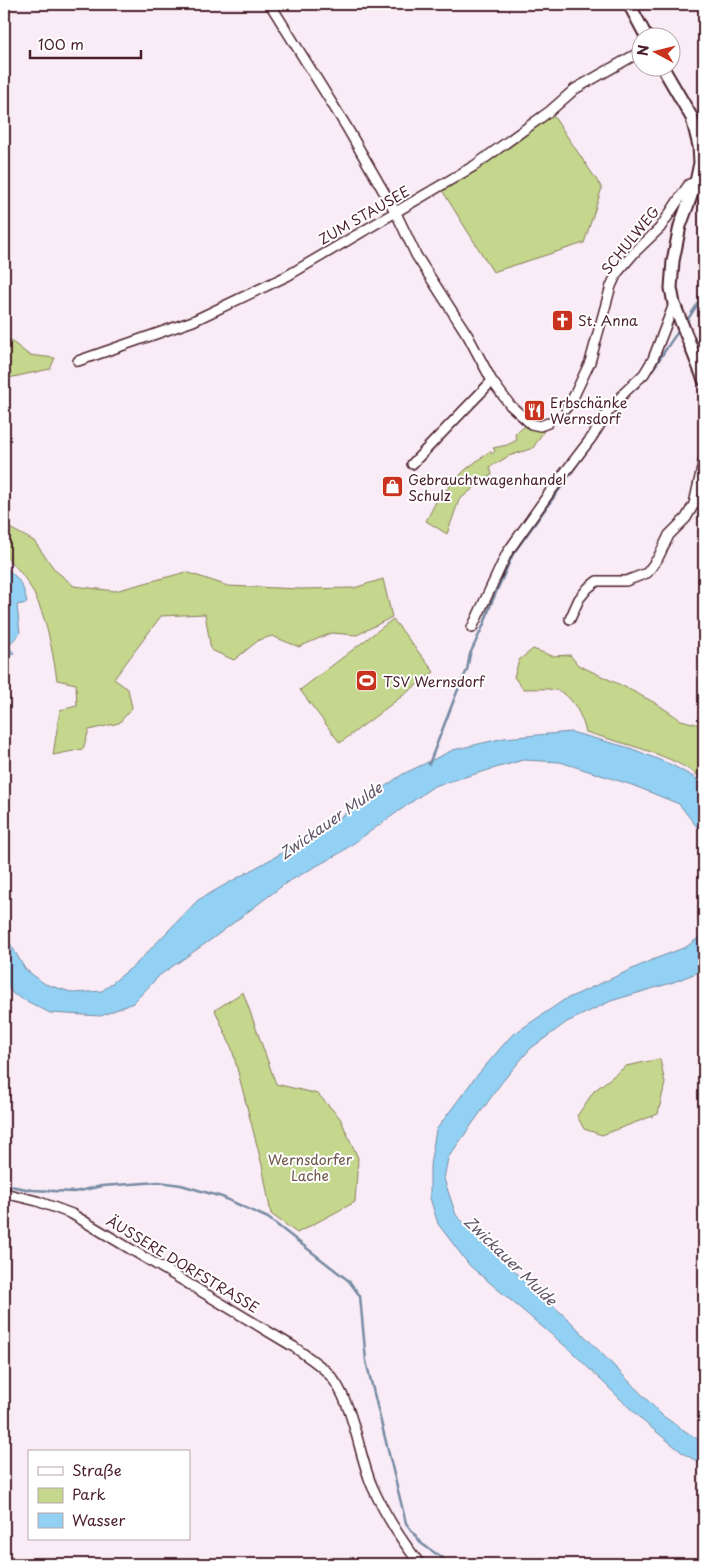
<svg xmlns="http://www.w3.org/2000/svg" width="708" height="1568" font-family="'Playpen Sans',sans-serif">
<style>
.green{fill:#c4d78c;stroke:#877b5c}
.water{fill:#92d1f3;stroke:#758aa3}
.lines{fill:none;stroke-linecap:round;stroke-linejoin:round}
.stream{stroke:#758aa3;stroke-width:2.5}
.minor-casing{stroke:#4a1f2b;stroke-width:12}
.tertiary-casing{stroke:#4a1f2b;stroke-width:15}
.minor{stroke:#fff;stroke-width:9}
.tertiary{stroke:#fff;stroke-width:11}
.labels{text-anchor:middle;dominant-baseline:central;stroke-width:4;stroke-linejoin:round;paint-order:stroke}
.street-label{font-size:14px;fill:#4a1f2b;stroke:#fff}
.poi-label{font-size:14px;fill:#4a1f2b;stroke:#fff;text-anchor:start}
.park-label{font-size:14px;fill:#6f5648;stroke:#fff}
.water-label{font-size:15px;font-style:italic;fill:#605467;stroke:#fff}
</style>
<rect width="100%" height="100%" fill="#faecf6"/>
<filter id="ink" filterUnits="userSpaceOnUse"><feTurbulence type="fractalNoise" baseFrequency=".02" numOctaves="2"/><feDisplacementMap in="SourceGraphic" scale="10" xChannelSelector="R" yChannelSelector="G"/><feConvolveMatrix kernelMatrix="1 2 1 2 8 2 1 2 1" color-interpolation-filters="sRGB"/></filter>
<g filter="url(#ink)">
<!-- green -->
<g class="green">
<path d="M550,111L602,188L584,243L493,272L440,187Z"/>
<path d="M4,338L11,341L29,355L55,358L50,369L4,379Z"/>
<path d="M529,423L545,429L533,448L509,456L490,467L492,475L486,478L459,500L447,534L426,521L437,500L465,470L490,451L492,454L495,451L493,448L507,445L517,440L515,434Z"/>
<path d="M4,525L34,541L55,570L74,586L115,591L186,572L228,586L301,589L354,588L383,579L392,617L357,635L331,633L299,647L272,636L259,640L234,660L211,650L205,614L161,616L114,679L128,689L132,708L119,723L89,730L83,749L53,755L60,710L77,706L76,684L57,680C50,635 41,585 4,556Z"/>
<path d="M393,619L434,672L340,743L300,690Z"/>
<path d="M533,649L552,656L570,655L578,665L627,688L657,704L681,720L704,726V780C671,753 626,745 586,732C582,717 572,693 555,690C545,688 533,689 523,689L514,677L519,660Z"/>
<path d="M243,992L276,1084L318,1094L340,1118L358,1158L355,1202L297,1233L271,1214L262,1165L232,1049L215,1010Z"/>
<path d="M660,1059L665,1083L658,1114L602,1135L584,1129L577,1116L594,1091L626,1066Z"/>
</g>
<!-- water -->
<g class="water">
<path d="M4,567C19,577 24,586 27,603L17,605L20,633L8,646L14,653L4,658Z"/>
<path d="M571,732L630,748L672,765L704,783V841L700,831L679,804L632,785L560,762L523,760L434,786L340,853L286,883L212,939L160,975L133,1003L101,1016L50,1013L13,994L4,982V933L25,969L45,984L74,993L102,991L136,964L198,900L314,835L403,774L453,750L504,738Z"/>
<path d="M704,934V970L671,983L611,1001L567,1022L530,1049L502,1082L448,1158L444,1179L456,1215L524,1280L569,1320L663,1416L694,1437L704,1441V1465L684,1454L643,1421L571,1351L470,1266L438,1224L430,1198V1165L436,1130L474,1079L511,1036L564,1000L652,960L686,947Z"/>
</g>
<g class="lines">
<!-- stream -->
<g class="stream">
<path d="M686,322L704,294"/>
<path d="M644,381C658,364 667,345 681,328"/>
<path d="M629,394L638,387"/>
<path d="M599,434L617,407"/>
<path d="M429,764L457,692L467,670L470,654L484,624L491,604L513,554L592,444"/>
<path d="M4,1185L32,1190L74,1192L102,1186L159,1182L181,1185L222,1197L268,1218L349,1281L360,1296L366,1361L406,1523L422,1544L451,1564"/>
</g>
<defs>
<g id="minor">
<path d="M270,4L346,126L396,213L416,255L468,336L492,381L510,405L531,424L540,426L548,423"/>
<path d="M78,361L193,321L287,276L474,166L550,111L575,89L640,52"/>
<path d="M566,408L573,398L590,362L611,286L617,273L634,253L660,228L689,184L696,182"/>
<path d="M412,464L492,381"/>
<path d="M570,619L579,599L588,588L597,581H626L647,573L658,558L669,535L686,518L694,504L704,459"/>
<path d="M472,628L507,553L550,492L592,437L608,412L625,392L644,374L653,359L674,304"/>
<path d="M4,1193L37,1201L72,1214L294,1347C305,1355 318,1363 328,1373C353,1399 358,1453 372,1486C385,1515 401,1540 420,1564"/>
</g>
<g id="tertiary">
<path d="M629,4L647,38"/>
<path d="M663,68L692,118L699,146L700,163L696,182L680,226L673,261L671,288L674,304L704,380"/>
</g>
</defs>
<!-- minor casing -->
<use href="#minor" class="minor-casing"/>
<!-- tertiary casing -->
<use href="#tertiary" class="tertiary-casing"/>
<!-- minor -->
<use href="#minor" class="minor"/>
<!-- tertiary -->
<use href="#tertiary" class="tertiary"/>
</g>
</g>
<!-- icons -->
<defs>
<symbol id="church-square" viewBox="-11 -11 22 22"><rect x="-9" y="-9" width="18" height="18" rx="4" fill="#c8321e" stroke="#fff"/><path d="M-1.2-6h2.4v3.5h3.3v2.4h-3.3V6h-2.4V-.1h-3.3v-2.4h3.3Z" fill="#fff"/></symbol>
<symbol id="restaurant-square" viewBox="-11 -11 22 22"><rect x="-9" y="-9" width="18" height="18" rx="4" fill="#c8321e" stroke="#fff"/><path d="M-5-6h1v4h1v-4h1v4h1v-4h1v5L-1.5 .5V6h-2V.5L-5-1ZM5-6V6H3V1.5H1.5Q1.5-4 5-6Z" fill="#fff"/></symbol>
<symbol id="shop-square" viewBox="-11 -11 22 22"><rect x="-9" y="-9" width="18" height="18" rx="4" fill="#c8321e" stroke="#fff"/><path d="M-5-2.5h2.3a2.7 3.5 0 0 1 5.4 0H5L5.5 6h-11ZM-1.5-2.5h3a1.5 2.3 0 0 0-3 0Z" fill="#fff"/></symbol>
<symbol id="stadium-square" viewBox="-11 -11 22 22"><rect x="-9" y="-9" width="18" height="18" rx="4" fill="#c8321e" stroke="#fff"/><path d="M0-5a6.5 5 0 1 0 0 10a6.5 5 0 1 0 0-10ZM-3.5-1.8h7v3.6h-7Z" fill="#fff"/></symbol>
</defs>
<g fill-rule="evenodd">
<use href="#church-square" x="550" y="308" width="25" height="25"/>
<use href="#restaurant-square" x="522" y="398" width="25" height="25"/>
<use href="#shop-square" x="380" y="474" width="25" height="25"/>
<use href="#stadium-square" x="354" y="668" width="25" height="25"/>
</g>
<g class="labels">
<!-- street labels -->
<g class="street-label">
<text transform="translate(364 215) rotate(-30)">ZUM STAUSEE</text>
<text transform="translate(630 240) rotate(-51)">SCHULWEG</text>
<text transform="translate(183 1264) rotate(31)">ÄUSSERE DORFSTRASSE</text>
</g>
<!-- poi labels -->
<g class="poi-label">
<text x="578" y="320">St. Anna</text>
<text x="550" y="402">Erbschänke<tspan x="550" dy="16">Wernsdorf</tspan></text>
<text x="408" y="479">Gebrauchtwagenhandel<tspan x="408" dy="16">Schulz</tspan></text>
<text x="383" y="681">TSV Wernsdorf</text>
</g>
<!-- park labels -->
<g class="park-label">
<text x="310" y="1159">Wernsdorfer<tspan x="310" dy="16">Lache</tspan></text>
</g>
<!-- water labels -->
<g class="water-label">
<text transform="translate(330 820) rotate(-35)">Zwickauer Mulde</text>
<text transform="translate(511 1260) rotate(44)">Zwickauer Mulde</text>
</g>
</g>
<!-- margin -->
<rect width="708" height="1568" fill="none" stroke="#fff" stroke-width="20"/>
<rect x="10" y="10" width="688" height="1548" fill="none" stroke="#4a1f2b" stroke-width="2" filter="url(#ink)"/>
<!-- legend -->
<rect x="28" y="1450" width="162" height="90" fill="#ffffff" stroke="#b7a5aa"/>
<rect x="38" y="1467" width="25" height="8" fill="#ffffff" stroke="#b7a5aa"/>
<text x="72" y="1476" font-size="15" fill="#4a1f2b">Straße</text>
<rect x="38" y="1488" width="25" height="15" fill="#c4d78c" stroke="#b7a5aa"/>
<text x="72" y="1500" font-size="15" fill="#4a1f2b">Park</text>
<rect x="38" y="1513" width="25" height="15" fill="#92d1f3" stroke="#b7a5aa"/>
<text x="72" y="1526" font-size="15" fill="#4a1f2b">Wasser</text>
<!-- north arrow -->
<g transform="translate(656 52) rotate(277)"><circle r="24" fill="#ffffff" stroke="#b7a5aa"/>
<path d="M0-4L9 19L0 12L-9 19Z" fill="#c8321e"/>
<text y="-8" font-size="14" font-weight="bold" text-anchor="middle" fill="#4a1f2b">N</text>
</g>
<!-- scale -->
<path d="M30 50v8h111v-8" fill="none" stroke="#4a1f2b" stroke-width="2.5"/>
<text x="38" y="50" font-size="15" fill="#4a1f2b" stroke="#ffffff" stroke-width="4" paint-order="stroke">100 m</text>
</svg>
